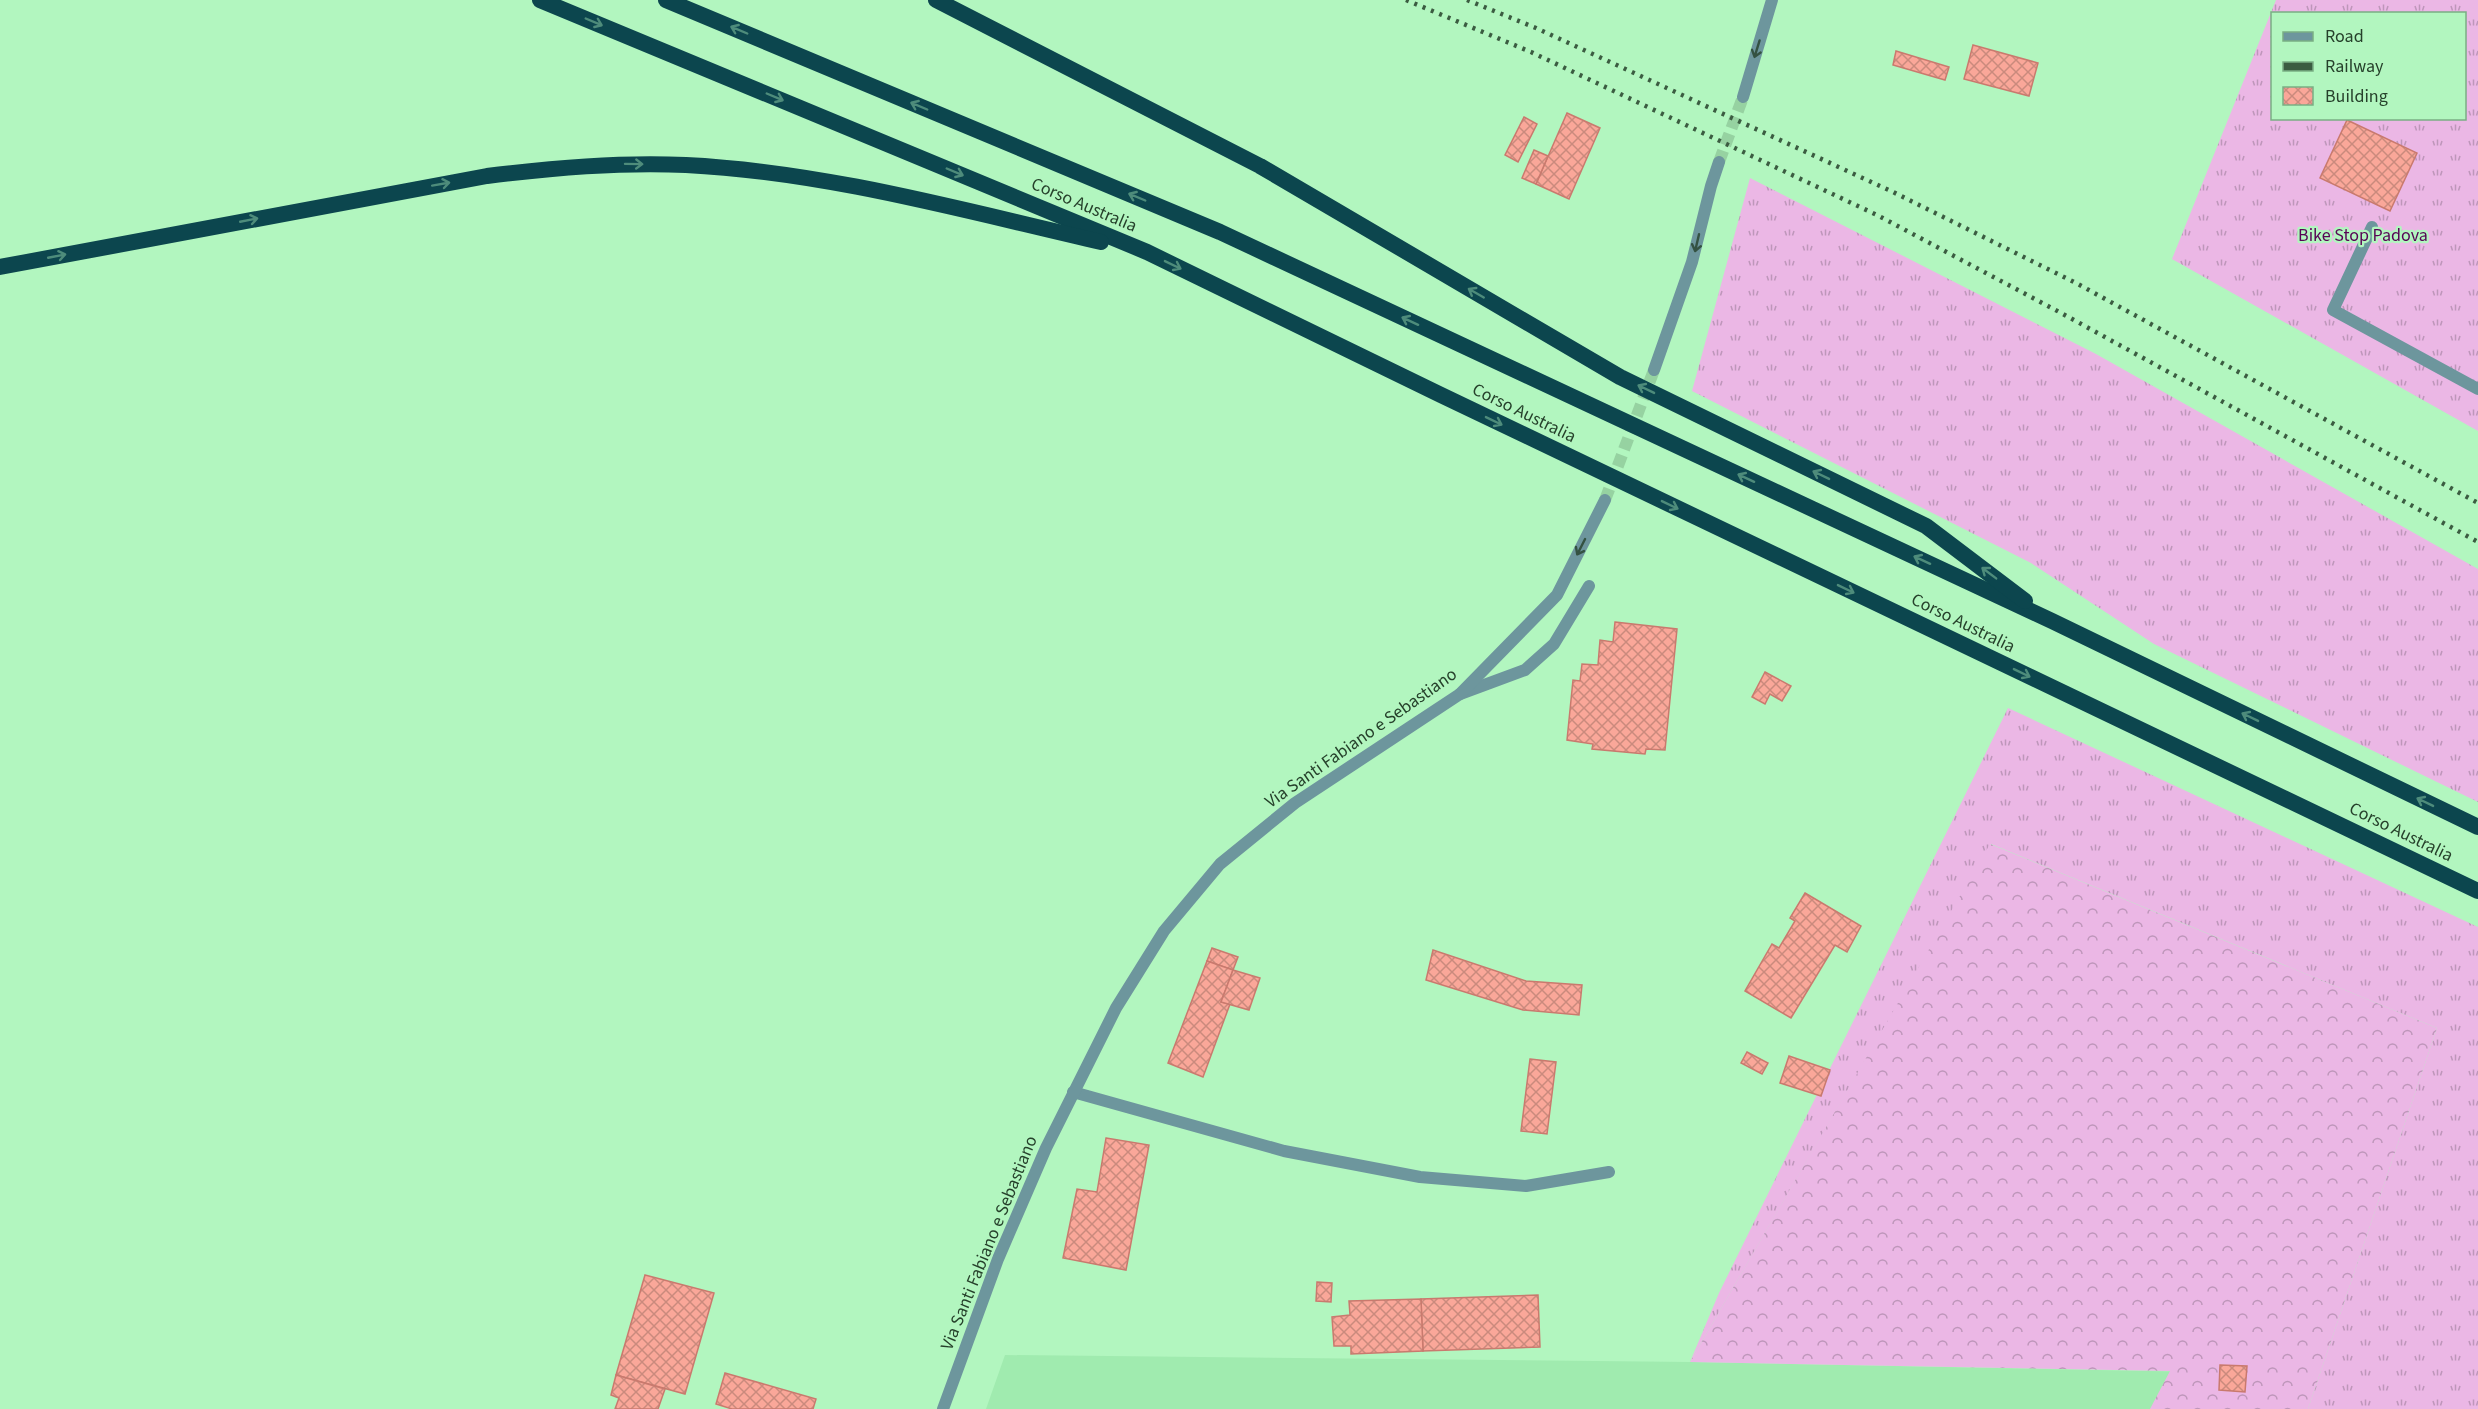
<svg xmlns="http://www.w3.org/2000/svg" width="2478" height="1409" font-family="'Source Sans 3',sans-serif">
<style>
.built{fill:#a0ebaf}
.grass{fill:url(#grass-tufts);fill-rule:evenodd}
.forest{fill:url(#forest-crowns)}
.building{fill:url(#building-cross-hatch);stroke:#c97a6e;stroke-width:1.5}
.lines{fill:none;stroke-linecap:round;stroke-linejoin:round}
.minor-tunnel{stroke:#96d2a1;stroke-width:12;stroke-dasharray:12 6;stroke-linecap:butt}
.tertiary-tunnel{stroke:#96d2a1;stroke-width:12;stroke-dasharray:12 6;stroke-linecap:butt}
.service{stroke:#6d969d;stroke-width:12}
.minor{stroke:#6d969d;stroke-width:12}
.trunk{stroke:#0c464e;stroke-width:16}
.rail{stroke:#3b5c41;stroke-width:4.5;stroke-dasharray:3 6;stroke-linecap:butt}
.oneway{stroke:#4e8c7b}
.oneway2{stroke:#345242}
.labels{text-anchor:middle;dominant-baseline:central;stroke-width:4.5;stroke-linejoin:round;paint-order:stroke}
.street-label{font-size:18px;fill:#26412b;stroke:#b2f6bf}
.park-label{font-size:18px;fill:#570455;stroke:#b2f6bf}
</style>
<defs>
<pattern id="grass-tufts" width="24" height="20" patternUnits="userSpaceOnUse" patternTransform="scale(1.5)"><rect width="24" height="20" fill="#ebb7e5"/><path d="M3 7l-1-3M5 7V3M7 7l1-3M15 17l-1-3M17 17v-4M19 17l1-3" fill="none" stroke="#be96ba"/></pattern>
<pattern id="forest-crowns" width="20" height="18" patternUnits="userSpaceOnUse" patternTransform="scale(1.5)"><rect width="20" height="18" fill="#ebb7e5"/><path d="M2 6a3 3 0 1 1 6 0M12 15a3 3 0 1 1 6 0" fill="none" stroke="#be96ba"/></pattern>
<pattern id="building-cross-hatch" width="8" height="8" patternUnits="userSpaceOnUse" patternTransform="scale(1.5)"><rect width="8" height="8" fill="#faa799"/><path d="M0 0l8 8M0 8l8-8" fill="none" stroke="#ca8a7d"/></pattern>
</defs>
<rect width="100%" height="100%" fill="#b2f6bf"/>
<!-- built -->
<path class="built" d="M1005,1355L1690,1362L2302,1374L2285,1409H986Z"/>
<!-- grass -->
<g class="grass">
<path d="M2276,0H2478V431L2172,259ZM2272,14H2464V118H2272Z"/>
<path d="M1750,178L2096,354L2478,569V802L2154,644L2031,563L1692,391Z"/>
<path d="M2008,708L2478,927V1409H2308L2437,1028L1991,844L1690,1362L1719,1293Z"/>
</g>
<!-- forest -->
<path class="forest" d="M1990,844L2437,1028L2308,1409H2150L2170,1371L1690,1362Z"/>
<!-- building -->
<g class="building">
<path d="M1973,45L2038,63L2029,96L1964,79Z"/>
<path d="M1896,51L1949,67L1945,80L1893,65Z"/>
<path d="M1567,113L1600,128L1569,199L1536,184Z"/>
<path d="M1524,117L1537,124L1518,162L1505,155Z"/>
<path d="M2347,120L2417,153L2390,211L2320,178Z"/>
<path d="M1534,150L1548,156L1536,184L1522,178Z"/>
<path d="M1615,622L1677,629L1665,750L1646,749L1645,754L1592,749L1593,744L1567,740L1573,680L1580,681L1582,664L1598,665L1600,640L1613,642Z"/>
<path d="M1765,672L1791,686L1782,701L1770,694L1765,704L1752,697Z"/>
<path d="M1805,893L1861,926L1847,952L1835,945L1791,1018L1745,991L1772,944L1779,948L1795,921L1790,918Z"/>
<path d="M1212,948L1238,957L1233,970L1207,961Z"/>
<path d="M1433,950L1526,981L1582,985L1579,1015L1523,1010L1426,980Z"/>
<path d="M1207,961L1233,970L1221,1002L1230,1004L1203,1077L1168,1063Z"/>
<path d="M1233,970L1260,978L1249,1010L1221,1002Z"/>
<path d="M1747,1052L1768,1063L1762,1074L1741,1063Z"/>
<path d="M1789,1056L1830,1070L1821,1096L1780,1083Z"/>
<path d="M1530,1059L1556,1062L1547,1134L1521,1131Z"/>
<path d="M1106,1138L1149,1145L1126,1270L1063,1258L1077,1189L1097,1192Z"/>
<path d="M645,1275L714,1293L685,1394L616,1375Z"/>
<path d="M1317,1282L1332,1283L1331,1302L1316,1301Z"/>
<path d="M1538,1295L1540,1347L1423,1351L1421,1299Z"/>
<path d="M1421,1299L1423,1351L1351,1354V1346H1334L1332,1317L1350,1315L1349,1301Z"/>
<path d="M2220,1365L2247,1366L2245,1392L2219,1390Z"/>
<path d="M725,1373L816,1399L813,1409H732L716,1404Z"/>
<path d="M616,1375L665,1389L658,1409H615L619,1398L611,1395Z"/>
</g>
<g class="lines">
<!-- minor-tunnel -->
<path class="minor-tunnel" d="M1605,500L1654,370"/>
<!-- tertiary-tunnel -->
<path class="tertiary-tunnel" d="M1719,162L1743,97"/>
<!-- service -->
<g class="service">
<path d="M2372,227L2333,310L2478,389"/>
<path d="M1460,694L1525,670L1554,644L1589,586"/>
</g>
<!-- minor -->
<g class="minor">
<path d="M1743,97L1772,0"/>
<path d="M1654,370L1692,262L1711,186L1719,162"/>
<path d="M1073,1092L1284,1151L1420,1177L1526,1186L1609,1172"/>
<path d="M943,1409L998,1259L1046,1148L1116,1008L1164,931L1220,864L1295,803L1460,694L1557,595L1605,500"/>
</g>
<!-- trunk -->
<g class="trunk">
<path d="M540,0L1147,252L1441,395L2478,891"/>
<path d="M666,0L1220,232L2052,621L2478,827"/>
<path d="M936,0L1260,166L1620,377L1926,526L2025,601"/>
<path d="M0,267L487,176C553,168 619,162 686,165C827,172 965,211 1101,242"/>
</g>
<!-- rail -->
<g class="rail">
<path d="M1406,0L1531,52L1877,215L2063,314L2478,542"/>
<path d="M1467,0L1536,28L1891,191L2076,283L2478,503"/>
</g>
</g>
<!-- one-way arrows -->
<defs><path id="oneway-shaft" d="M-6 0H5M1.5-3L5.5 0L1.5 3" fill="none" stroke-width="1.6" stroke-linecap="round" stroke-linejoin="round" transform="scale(1.5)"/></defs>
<g class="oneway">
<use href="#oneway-shaft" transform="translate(594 22) rotate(23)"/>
<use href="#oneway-shaft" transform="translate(739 30) rotate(-157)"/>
<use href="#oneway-shaft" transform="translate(775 97) rotate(23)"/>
<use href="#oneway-shaft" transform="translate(919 106) rotate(-157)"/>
<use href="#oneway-shaft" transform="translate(634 164) rotate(1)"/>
<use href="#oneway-shaft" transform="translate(955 172) rotate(23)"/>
<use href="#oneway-shaft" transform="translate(441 184) rotate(-10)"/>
<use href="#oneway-shaft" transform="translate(1137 197) rotate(-157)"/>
<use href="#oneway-shaft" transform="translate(249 220) rotate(-11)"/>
<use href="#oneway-shaft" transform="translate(57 256) rotate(-11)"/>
<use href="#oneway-shaft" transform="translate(1173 265) rotate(26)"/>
<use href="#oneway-shaft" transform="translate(1476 293) rotate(-150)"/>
<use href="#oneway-shaft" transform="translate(1410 321) rotate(-155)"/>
<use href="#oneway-shaft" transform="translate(1646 389) rotate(-154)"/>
<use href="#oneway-shaft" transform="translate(1494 421) rotate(26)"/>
<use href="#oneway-shaft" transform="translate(1821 475) rotate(-154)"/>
<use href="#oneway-shaft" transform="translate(1746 478) rotate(-155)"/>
<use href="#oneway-shaft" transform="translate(1670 505) rotate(26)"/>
<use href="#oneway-shaft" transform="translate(1922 560) rotate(-155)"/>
<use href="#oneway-shaft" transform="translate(1989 573) rotate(-143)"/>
<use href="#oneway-shaft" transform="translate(1846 589) rotate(26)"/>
<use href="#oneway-shaft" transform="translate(2022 673) rotate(26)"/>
<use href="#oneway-shaft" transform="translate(2250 717) rotate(-154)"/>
<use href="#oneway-shaft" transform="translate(2425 802) rotate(-154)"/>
</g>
<g class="oneway2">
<use href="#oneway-shaft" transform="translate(1757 49) rotate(107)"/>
<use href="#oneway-shaft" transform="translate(1697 243) rotate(103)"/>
<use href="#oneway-shaft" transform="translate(1581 547) rotate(117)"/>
</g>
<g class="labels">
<!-- street labels -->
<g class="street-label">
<text transform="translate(1084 205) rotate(23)">Corso Australia</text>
<text transform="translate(1524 413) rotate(26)">Corso Australia</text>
<text transform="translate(1963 623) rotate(26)">Corso Australia</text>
<text transform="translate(1361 738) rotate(-35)">Via Santi Fabiano e Sebastiano</text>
<text transform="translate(2401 832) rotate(26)">Corso Australia</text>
<text transform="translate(989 1243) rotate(-68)">Via Santi Fabiano e Sebastiano</text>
</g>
<!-- park labels -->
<g class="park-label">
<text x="2363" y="235">Bike Stop Padova</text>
</g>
</g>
<!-- legend -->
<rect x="2271" y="12" width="195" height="108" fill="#b2f6bf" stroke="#7aae84" stroke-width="1.5"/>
<rect x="2283" y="32" width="30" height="9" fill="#6d969d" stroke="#7aae84" stroke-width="1.5"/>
<text x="2325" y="42" font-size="18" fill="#26412b">Road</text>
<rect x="2283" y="62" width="30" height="9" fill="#3b5c41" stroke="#7aae84" stroke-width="1.5"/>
<text x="2325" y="72" font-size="18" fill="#26412b">Railway</text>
<rect x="2283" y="87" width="30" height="18" fill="url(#building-cross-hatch)" stroke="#7aae84" stroke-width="1.5"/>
<text x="2325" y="102" font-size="18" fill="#26412b">Building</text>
</svg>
